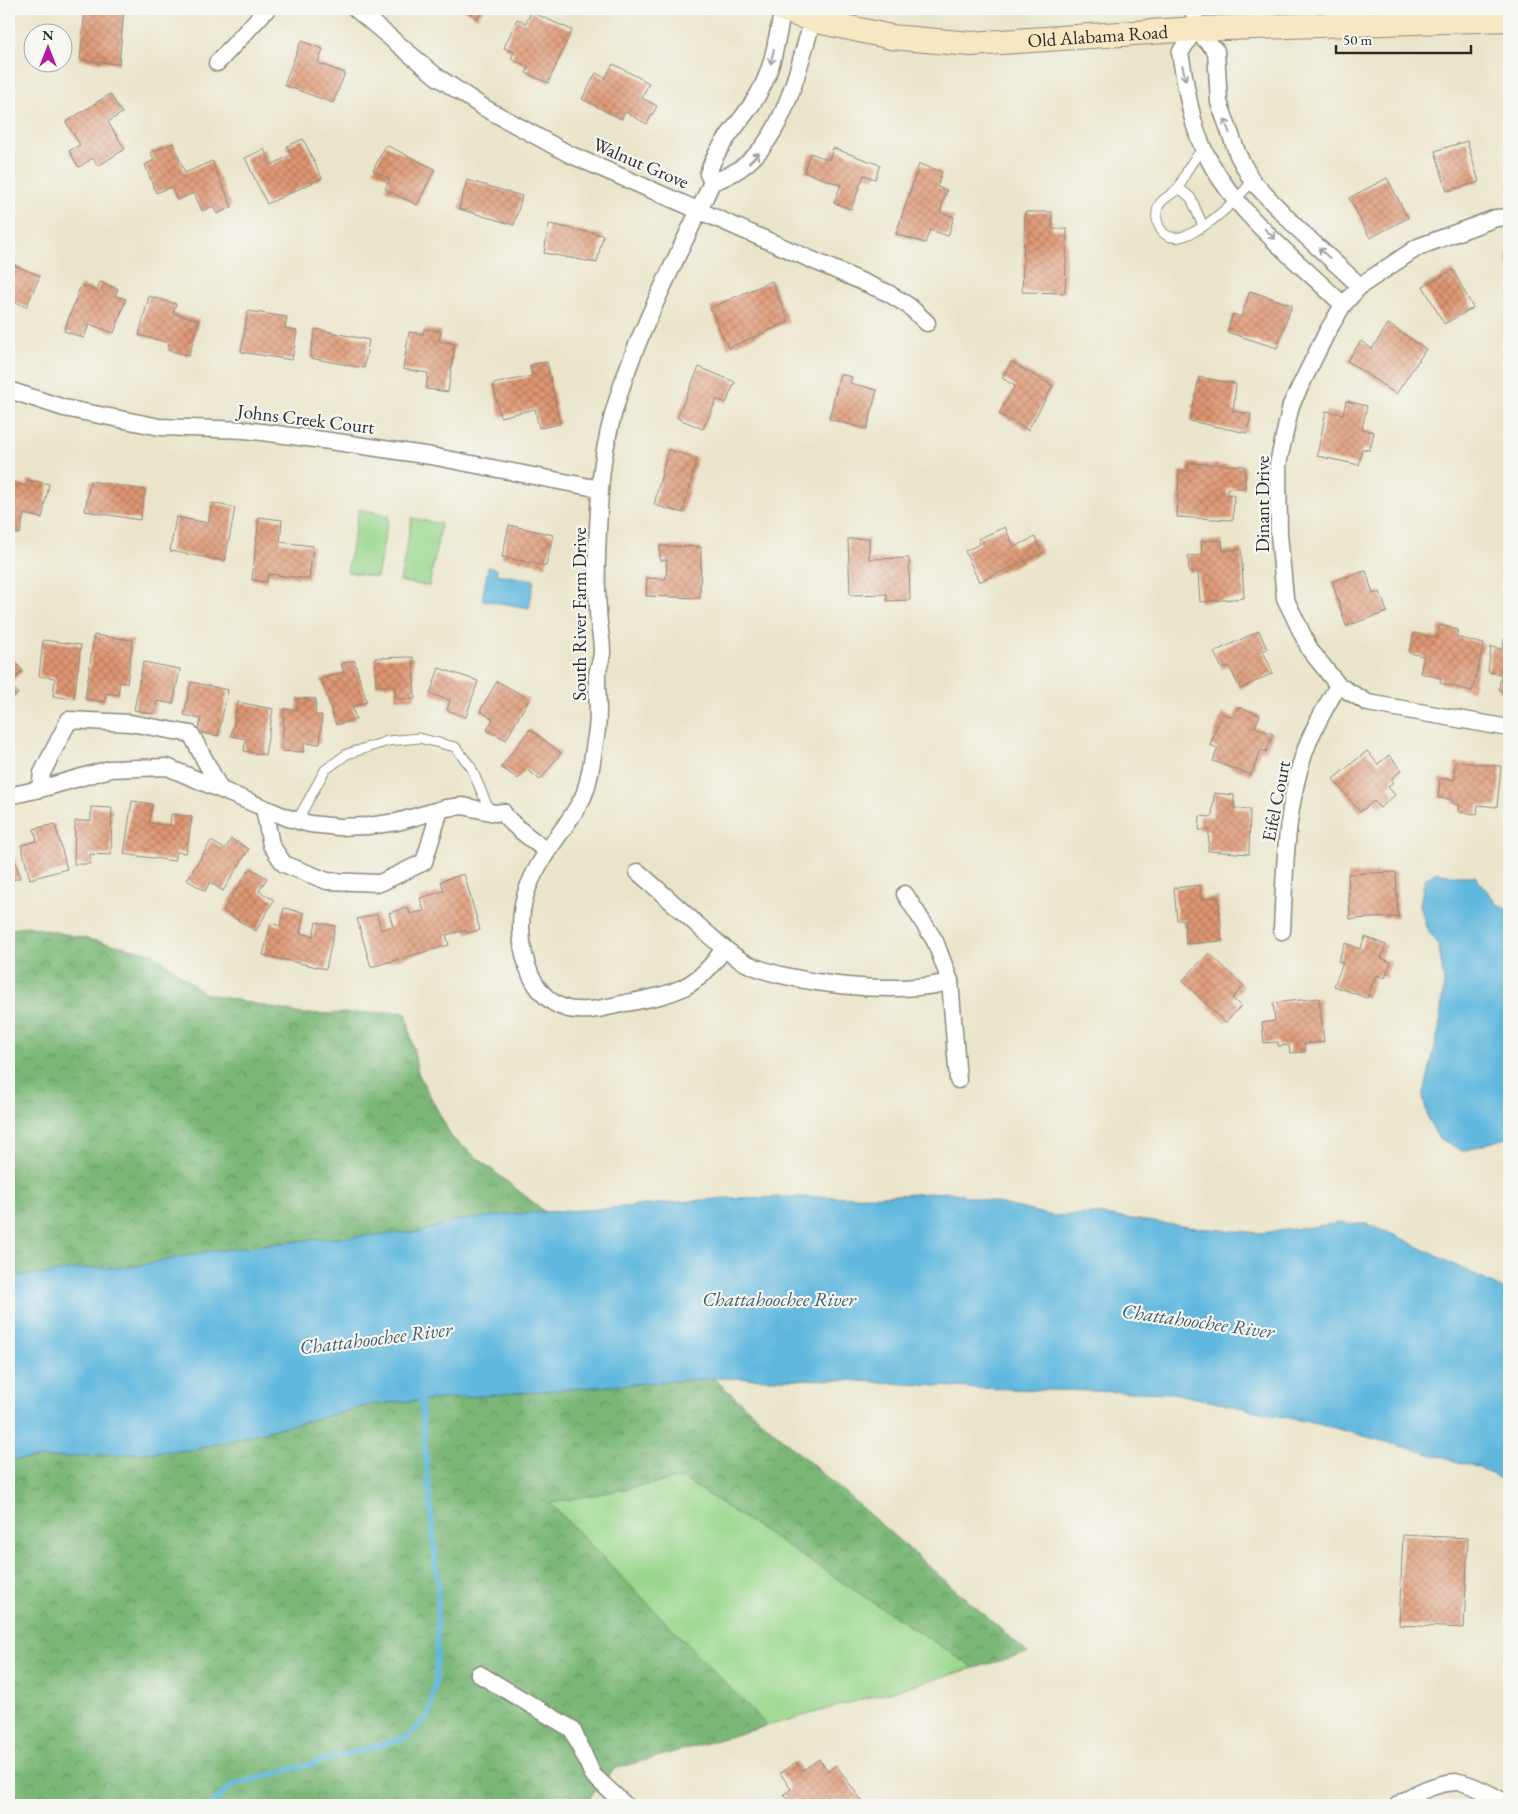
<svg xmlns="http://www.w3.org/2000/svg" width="1518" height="1814" font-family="'EB Garamond',serif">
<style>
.grass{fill:#99d68b;stroke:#62805b}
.forest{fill:url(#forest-crowns);stroke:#527151}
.water{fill:#61b8de;stroke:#467284}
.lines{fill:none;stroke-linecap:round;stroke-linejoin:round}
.stream{stroke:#61b8de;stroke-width:5.5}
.building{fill:url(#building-cross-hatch)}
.service-casing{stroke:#8a887a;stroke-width:11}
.minor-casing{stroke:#8a887a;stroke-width:19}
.secondary-casing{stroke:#8a887a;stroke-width:26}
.service{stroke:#fff;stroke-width:9}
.minor{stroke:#fff;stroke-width:16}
.secondary{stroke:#f7e8c3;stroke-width:24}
.oneway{stroke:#a0a0a0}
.labels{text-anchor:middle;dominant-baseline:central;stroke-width:4.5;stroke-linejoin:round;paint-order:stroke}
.street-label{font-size:19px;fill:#2b2b2b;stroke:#f6f6f2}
.water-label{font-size:20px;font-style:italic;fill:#3e5c6a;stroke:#f6f6f2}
</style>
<defs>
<pattern id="forest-crowns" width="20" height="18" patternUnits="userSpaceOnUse" patternTransform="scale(1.25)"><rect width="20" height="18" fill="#7ab777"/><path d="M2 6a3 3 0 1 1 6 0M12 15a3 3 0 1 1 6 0" fill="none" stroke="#649562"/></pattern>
<pattern id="building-cross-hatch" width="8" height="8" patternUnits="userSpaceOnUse" patternTransform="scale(1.25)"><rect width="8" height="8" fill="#e09672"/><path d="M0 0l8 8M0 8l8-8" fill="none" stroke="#b67b5e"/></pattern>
</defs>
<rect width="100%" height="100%" fill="#f6f6f2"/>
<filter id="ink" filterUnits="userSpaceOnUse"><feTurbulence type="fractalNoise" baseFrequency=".02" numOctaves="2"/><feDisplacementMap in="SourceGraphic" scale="10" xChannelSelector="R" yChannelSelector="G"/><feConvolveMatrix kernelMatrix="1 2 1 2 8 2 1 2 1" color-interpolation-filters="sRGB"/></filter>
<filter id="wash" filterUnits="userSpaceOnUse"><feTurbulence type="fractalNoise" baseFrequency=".0096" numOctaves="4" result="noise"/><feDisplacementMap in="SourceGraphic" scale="20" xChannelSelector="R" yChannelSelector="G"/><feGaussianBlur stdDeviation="1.12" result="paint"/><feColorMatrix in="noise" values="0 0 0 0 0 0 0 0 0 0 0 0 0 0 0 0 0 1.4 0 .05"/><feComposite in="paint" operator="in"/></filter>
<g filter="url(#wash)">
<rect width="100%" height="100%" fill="#eae5ca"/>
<!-- grass -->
<g class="grass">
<path d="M359,509L389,515L377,577L347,572Z"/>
<path d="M412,518L441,524L429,586L400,581Z"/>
<path d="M683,1478L974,1668L767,1726L550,1503Z"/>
</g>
<!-- forest -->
<g class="forest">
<path d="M27,926L153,953L204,993L302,1014L406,1012L418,1073L452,1138L597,1253L9,1313V930Z"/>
<path d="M713,1378L1028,1653L974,1668L682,1478L550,1503L767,1726L614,1769L584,1805H9V1460L192,1450L374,1404Z"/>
</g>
<!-- water -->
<g class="water">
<path d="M488,567L497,569L496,574L534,580L529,608L482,600Z"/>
<path d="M1437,872L1457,876H1475L1498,905L1509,910V1137L1463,1151L1438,1138L1429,1122L1423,1098L1439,1029L1444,981L1439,947L1426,927L1420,905L1425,879Z"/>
<path d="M949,1192L1053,1216L1096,1214L1197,1228L1261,1233L1342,1223L1366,1224L1397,1236L1509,1292V1483L1477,1467L1331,1427L1173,1393L969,1388L845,1380L713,1378L374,1404L192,1450L9,1460V1275L47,1274L74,1269L132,1267L205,1252L306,1240L419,1232L455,1221L510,1214L601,1209L726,1198L880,1196Z"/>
</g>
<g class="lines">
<!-- stream -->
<path class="stream" d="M211,1805L232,1785L407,1738L429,1715L436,1677L438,1587L420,1394"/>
</g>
<g id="blocks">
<!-- building -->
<g class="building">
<path d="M85,9H124L119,64L80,60Z"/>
<path d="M463,9H484L477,18Z"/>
<path d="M531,12L572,30L548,83L526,73L529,67L511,59L514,52L504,48L517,19L526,23Z"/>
<path d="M301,41L323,49L318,63L345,73L333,103L284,85Z"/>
<path d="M613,64L649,83L642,98L657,106L647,124L625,112L621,119L582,99L596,73L605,78Z"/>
<path d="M110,94L122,113L108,122L125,149L98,166L93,158L79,167L69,151L80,145L66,122Z"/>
<path d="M303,139L322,178L267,204L245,158L264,149L271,165L291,155L287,146Z"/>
<path d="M1467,141L1479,182L1447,191L1435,151Z"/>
<path d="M173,143L185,173L212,161L232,207L217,214L213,206L202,211L194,193L177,200L171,187L156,193L145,165L154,160L151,152Z"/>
<path d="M386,145L435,169L417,205L385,189L390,179L373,170Z"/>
<path d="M833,148L880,165L875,179L864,175L851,209L834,203L841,185L804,172L810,153L829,160Z"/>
<path d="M919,164L942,172L937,187L947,190L940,212L954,217L948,236L930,230L925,243L896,234Z"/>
<path d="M1387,178L1408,218L1370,238L1349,198Z"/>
<path d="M467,180L522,196L514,225L459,209Z"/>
<path d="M1025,212H1052V229H1067L1065,293L1022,292Z"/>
<path d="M549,224L603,235L597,263L544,253Z"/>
<path d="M1509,252V266H1508L1507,253Z"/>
<path d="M9,263L40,276L26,307L9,299Z"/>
<path d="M1453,270L1473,308L1444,324L1423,286Z"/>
<path d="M772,281L789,322L728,348L710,308Z"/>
<path d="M100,282L118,289L115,296L126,299L114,333L89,324L84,338L64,331L81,285L97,291Z"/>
<path d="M1250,291L1292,305L1277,348L1227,332L1233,314L1241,317Z"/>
<path d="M149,296L176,304L173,313L199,320L189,356L168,350L169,343L139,335Z"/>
<path d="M248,311L287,317L285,328L297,331L292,360L241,352Z"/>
<path d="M1388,324L1426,349L1396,394L1347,361L1361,341L1372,349Z"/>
<path d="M315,329L369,340L364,368L310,358Z"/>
<path d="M424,329L441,331L439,341L455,344L448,392L426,389L428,373L403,369L409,332L423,334Z"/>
<path d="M547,362L560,424L539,428L535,409L500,417L493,384L532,376L530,365Z"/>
<path d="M1011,362L1053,386L1028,430L999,414L1015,386L1002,378Z"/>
<path d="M699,367L735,382L726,403L717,399L703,429L677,418Z"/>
<path d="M840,374L852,377L850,383L877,390L867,429L829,419Z"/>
<path d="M1199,377L1236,384L1233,411L1251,414L1247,433L1190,421Z"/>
<path d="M1346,401L1367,406L1362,429L1374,432L1370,450L1362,449L1359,465L1317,456L1326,411L1343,414Z"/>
<path d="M668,450L697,458L683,513L654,505Z"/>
<path d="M1188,463L1245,466V488H1227V495H1234L1233,520L1177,517L1179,471H1188Z"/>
<path d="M28,480L49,484L42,518L24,514L20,534L9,531V482L27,486Z"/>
<path d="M90,481L145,490L140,520L85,511Z"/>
<path d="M212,503L235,508L225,561L170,551L176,517L208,523Z"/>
<path d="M259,517L282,520L280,542L313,546L309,579L268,574L267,582L252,580Z"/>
<path d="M509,525L553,535L546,566L502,557Z"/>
<path d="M1005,527L1014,547L1035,537L1042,553L979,582L965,551L980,544L978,539Z"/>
<path d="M869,538V559L909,558L910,600L887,601V594L850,595L848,539Z"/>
<path d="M1222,540L1223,551L1241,549L1244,598L1200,602L1198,572H1189L1188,556L1202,555L1201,541Z"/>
<path d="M660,546L701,547L700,598L646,596L647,578L666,579L667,560H660Z"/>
<path d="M1366,571L1373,594L1380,592L1387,612L1346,626L1332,581Z"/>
<path d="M1440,625L1458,630L1456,637L1484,644L1472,691L1440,683L1441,678L1420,673L1424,656L1409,653L1414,633L1437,638Z"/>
<path d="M1259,631L1267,649L1263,651L1273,673L1240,689L1229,666L1222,669L1214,652Z"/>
<path d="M94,635L133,640L127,683L120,682L118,695L106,693L105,702L85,699Z"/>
<path d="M1504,639L1509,640V692L1499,690L1501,674L1488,672L1491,647L1503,649Z"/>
<path d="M43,640L81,645L74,699L53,696L55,678L39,676Z"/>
<path d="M9,654L23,671L9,683L18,693L9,701Z"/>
<path d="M413,657L415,699H395V685L376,686L375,658Z"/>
<path d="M354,660L367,702L352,707L356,719L336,725L321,679L344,672L341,664Z"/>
<path d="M143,662L180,669L173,704L157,701L154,714L134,710Z"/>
<path d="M439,668L478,681L466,717L447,710L450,700L430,694Z"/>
<path d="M497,681L529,699L506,740L487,730L493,719L480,711Z"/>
<path d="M191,682L228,690L218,736L198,732L201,719L184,715Z"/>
<path d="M298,698L316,699L315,715H322L320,744L304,743V752L282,751L284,709L297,710Z"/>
<path d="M238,702L273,709L265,755L244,751L246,739L231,736Z"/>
<path d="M1238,707L1260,715L1255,727L1273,734L1266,752L1261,750L1251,775L1213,761L1218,748L1210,745L1222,713L1234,718Z"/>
<path d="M530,729L561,753L540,780L526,769L518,779L501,767Z"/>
<path d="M1367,751L1378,764L1389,755L1402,770L1392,778V784L1388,787L1395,795L1380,808L1374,801L1360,812L1333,779Z"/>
<path d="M1455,762L1501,766L1497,807L1478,805L1477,814L1459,812L1460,805L1454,804L1451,799L1438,798L1440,778L1454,780Z"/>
<path d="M1214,793L1234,795V808L1250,809L1249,854L1208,851L1209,830H1199L1200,816L1212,817Z"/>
<path d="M132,801L152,804L149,823L170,826L171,814L192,817L186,853L176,852L174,861L124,854Z"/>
<path d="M91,807L112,808L111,855L90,854V864H74L75,821H91Z"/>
<path d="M55,824L67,869L30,879L21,845L37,841L34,829Z"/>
<path d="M231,839L249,849L223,891L210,882L205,891L187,880L211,841L225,849Z"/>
<path d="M13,852L20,878L9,881V853Z"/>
<path d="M250,868L267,878L259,891L274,900L256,931L223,911Z"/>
<path d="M1396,872L1398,917L1350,919L1348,874Z"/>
<path d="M464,874L480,930L467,933L466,930L446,935L449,945L371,967L357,919L377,914L381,930L393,926L389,913L408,907L410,914L424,911L420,898L444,891L441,881Z"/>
<path d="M1200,885L1201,899L1218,897L1222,941L1186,944L1184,920H1177L1174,888Z"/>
<path d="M284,908L304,913L300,933L313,936L316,922L335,926L326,969L263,955L271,923L280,926Z"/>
<path d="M1365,937L1386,945L1381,958L1391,962L1385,978L1376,975L1367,998L1334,986L1343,963L1338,961L1345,943L1360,949Z"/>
<path d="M1209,953L1244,986L1232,998L1241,1006L1225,1023L1183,980Z"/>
<path d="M1319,998L1324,1042L1304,1044L1305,1052L1290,1053L1289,1045L1278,1046V1042L1264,1043L1262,1023L1275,1021L1273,1003Z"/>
<path d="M1403,1535L1468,1538L1464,1628L1399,1625Z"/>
<path d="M819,1759L828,1771L836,1765L862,1801L856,1805H792L784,1794L791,1789L780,1773L796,1762L802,1771Z"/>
</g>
</g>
</g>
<g filter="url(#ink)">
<use href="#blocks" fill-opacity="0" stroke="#8a887a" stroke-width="1"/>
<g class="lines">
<defs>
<g id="service">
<path d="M1203,148C1197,156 1190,164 1186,173C1183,178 1182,183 1179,187C1173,196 1158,198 1157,212C1156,218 1158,225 1161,230C1180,258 1240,198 1252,181"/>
<path d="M1179,188L1191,198L1203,226"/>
<path d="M297,821L325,770L347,754L388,741L419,738L455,747L471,767L490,812"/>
</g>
<g id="minor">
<path d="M356,9L436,76L483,107L569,154L888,293L909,306L927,323"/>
<path d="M1194,9L1195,29"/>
<path d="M1195,29L1180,53C1186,84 1190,121 1204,150C1232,211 1295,258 1343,305"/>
<path d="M1195,29L1216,51L1219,102L1238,155L1252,181L1296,227L1360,286"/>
<path d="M217,63L267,9"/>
<path d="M712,182L708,174C717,142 746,119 761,89C774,65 777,35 783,10"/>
<path d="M1509,217L1496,218L1418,247L1360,286L1343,305L1326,334L1291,405L1278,464L1279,534L1285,598L1310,650L1338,685L1368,703L1509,728"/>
<path d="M9,390L64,408L160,427L246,430L330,441L431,456L600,489"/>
<path d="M40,789L42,773L69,720L130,723L191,734L220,789"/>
<path d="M9,796L40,789L110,769L167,767L288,818L310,824L339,827L368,826L397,822L446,808L463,806L495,813L503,812C508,823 535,841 546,851"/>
<path d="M264,808L271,845L284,864L327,881L380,883L424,862L440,810"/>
<path d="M638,872C660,891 682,911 703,930C715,940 728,953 742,961C783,984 905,997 950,981"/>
<path d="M905,894L935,941L950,981L958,1080"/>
<path d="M1282,931C1285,869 1285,802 1308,743C1316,723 1328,704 1338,685"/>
<path d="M724,948C697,990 673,994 626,1003C608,1007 587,1013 568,1009C521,997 512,923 529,885C542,853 566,829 582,799C590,784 593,753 596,736C600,717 597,697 597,678C597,669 602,660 602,652C602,637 598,623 598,609C595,571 598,530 600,491C606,384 669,278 712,182C782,161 793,81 813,20"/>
<path d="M479,1674L572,1729L593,1775L625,1805"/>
<path d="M1398,1805C1412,1794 1440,1781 1459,1782C1471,1784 1498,1797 1508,1805"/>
</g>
<g id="secondary">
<path id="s1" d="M781,9L813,20L891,37L971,44L1195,29L1509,19"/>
</g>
</defs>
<!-- service casing -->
<use href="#service" class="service-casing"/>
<!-- minor casing -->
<use href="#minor" class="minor-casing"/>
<!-- secondary casing -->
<use href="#secondary" class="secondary-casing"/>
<!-- service -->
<use href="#service" class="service"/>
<!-- minor -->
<use href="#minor" class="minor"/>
<!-- secondary -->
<use href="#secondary" class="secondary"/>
</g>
<!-- one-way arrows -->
<defs><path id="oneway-shaft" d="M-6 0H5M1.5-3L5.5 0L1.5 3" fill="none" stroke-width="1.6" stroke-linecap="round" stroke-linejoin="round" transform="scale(1.25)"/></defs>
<g class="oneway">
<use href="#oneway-shaft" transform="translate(772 57) rotate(104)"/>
<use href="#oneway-shaft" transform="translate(1184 73) rotate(78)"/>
<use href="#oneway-shaft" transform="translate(1227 126) rotate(-110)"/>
<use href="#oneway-shaft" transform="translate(754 158) rotate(-45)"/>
<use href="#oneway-shaft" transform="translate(1270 234) rotate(44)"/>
<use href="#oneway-shaft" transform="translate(1324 253) rotate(-138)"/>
</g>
</g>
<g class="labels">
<!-- street labels -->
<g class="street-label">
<text stroke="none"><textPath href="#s1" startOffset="321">Old Alabama Road</textPath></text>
<text transform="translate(641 163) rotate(23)">Walnut Grove</text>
<text transform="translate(306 419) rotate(7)">Johns Creek Court</text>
<text transform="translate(1262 504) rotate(-90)">Dinant Drive</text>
<text transform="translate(579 614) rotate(-90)">South River Farm Drive</text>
<text transform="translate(1276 801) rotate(-79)">Eifel Court</text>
</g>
<!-- water labels -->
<g class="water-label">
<text x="779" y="1299">Chattahoochee River</text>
<text transform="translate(1198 1321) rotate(8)">Chattahoochee River</text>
<text transform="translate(376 1338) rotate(-7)">Chattahoochee River</text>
</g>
</g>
<!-- margin -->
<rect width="1518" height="1814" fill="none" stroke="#f6f6f2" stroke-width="30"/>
<!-- north arrow -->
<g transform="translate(48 48)"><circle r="24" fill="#f6f6f2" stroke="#a5a5a2"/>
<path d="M0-4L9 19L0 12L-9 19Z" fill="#b5179e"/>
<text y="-8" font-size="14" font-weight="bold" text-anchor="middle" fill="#2b2b2b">N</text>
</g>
<!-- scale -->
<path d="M1336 45v8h135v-8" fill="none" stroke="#2b2b2b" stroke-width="2.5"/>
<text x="1343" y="45" font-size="15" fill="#2b2b2b" stroke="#f6f6f2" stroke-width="4" paint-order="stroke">50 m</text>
</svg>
